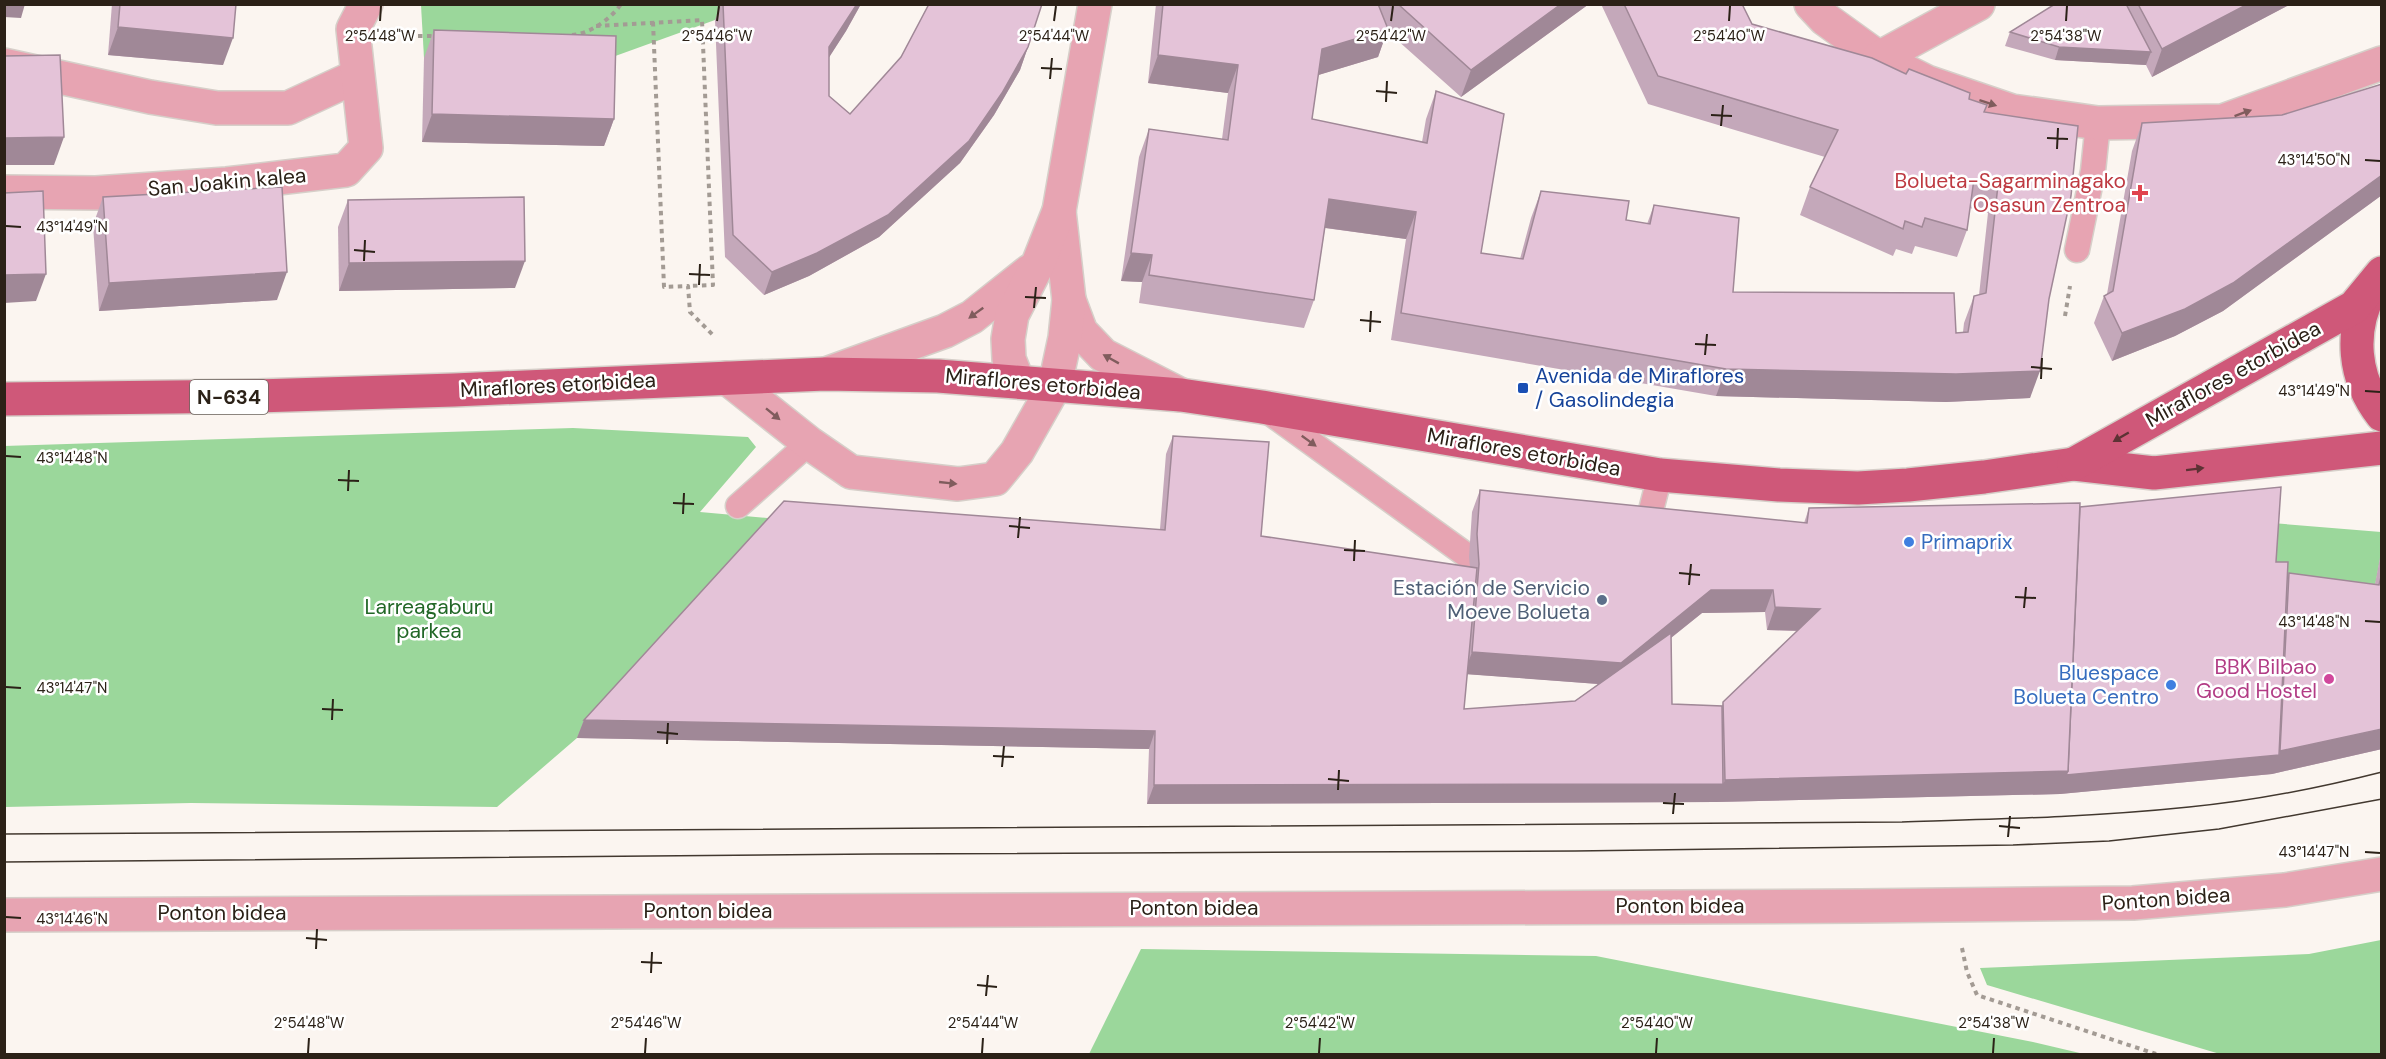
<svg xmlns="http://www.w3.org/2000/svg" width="2386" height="1059" font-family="'DM Sans',sans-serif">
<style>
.green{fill:#9bd79b}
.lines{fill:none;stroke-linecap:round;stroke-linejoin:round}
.service-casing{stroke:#d6cfc9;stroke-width:27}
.minor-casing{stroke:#d6cfc9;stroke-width:36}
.tertiary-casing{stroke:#d6cfc9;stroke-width:36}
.primary-casing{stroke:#d6cfc9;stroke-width:36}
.path{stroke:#a39b94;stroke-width:4;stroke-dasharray:4.5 4.5;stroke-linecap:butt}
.service{stroke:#e7a4b2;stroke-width:24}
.minor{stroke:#e7a4b2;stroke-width:33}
.tertiary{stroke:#e7a4b2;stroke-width:33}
.primary{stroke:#cf5879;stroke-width:33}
.tram{stroke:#42382f;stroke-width:1.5}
.wall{fill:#c4a8ba;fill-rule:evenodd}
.shaded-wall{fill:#a08897}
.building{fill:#e4c3d8;stroke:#a08897;stroke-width:1.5}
.oneway{fill:#805c5d}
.oneway2{fill:#5c3234}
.ticks{fill:none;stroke:#2b2117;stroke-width:2}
.health-dot{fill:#e0444e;stroke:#fff;stroke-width:2}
.transit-dot{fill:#1a4fb4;stroke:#fff;stroke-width:2}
.shop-dot{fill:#3f7fe0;stroke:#fff;stroke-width:2}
.service-dot{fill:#5c6f8a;stroke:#fff;stroke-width:2}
.hotel-dot{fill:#d1479c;stroke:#fff;stroke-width:2}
.labels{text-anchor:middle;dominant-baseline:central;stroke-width:5;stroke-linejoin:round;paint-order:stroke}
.shield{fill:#fff;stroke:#6b645d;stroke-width:1.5}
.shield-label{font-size:20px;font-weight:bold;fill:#2b2117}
.health-label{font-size:21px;fill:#be3a42;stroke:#fff;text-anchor:end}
.street-label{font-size:21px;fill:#2b2117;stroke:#fff}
.transit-label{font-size:21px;fill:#164399;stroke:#fff;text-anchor:start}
.shop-label{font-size:21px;fill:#366cbe;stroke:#fff;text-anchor:start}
.service-label{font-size:21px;fill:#4e5e75;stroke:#fff;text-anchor:end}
.park-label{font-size:21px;fill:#216726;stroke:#fff}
.hotel-label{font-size:21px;fill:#b23c85;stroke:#fff;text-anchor:end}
.ticks-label{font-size:15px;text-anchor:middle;fill:#2b2117;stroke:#fff;stroke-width:5;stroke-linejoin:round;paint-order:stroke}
</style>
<rect width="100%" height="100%" fill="#fbf5f0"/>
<!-- green -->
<g class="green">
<path d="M421,5H732L715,20L607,59L424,58Z"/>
<path d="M573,428L748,437L756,447L700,512L778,519L577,738L497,807L191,803L5,807L4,446Z"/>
<path d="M2272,523L2381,532V554L2371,607L2281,595L2269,580Z"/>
<path d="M2381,940V1054H2220L1987,985L1980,968L2309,954Z"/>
<path d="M1141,949L1596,956L2033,1042L2084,1054H1089Z"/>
</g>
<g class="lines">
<defs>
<g id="service">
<path d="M2077,250L2093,171L2098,123"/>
<path d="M1266,410L1469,557"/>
<path d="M738,506L809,443"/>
<path d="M1646,530L1660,475"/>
</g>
<g id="minor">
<path d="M1811,4L1825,19L1879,58L1927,82L2012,111L2098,123L2223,121L2382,63"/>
<path d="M1879,58L1978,4"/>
<path d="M4,65L150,97L217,108H288L357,76"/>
<path d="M4,192L96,193L227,184L346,170L366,148L353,29L366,4"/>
</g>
<g id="tertiary">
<path d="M1069,300L1081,332L1103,355L1181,395"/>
<path d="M829,373L945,331L972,317L1030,271"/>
<path d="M727,378L809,443L851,472L958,484L995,479L1017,452L1055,385L1065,338L1069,300L1059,211"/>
<path d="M1018,382L1009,359L1008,339L1012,315L1038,264L1059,211L1095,4"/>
<path d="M4,915L1860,906L2133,903L2285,890L2382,874"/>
</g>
<g id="primary">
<path d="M2371,290C2349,331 2353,378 2382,415"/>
<path d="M4,399L257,396L454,390L825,374L938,376L1181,395L1262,407L1660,475L1779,485L1858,488L1908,485L1984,477L2074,464L2154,473L2382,448"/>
<path d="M2074,464L2354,307L2382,273"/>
</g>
</defs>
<!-- service casing -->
<use href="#service" class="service-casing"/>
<!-- minor casing -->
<use href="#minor" class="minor-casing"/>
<!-- tertiary casing -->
<use href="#tertiary" class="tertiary-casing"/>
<!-- primary casing -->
<use href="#primary" class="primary-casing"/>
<!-- path -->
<g class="path">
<path d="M653,22L664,287L688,286L690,312L713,335"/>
<path d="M596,26L702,20L713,285L688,286"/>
<path d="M572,35C590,34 612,18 621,4"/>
<path d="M409,36H436"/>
<path d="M2065,316L2070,286"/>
<path d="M1962,948L1967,972L1977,995L2156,1054"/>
</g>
<!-- service -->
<use href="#service" class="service"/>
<!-- minor -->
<use href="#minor" class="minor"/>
<!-- tertiary -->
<use href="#tertiary" class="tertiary"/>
<!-- primary -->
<use href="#primary" class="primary"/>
<!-- tram -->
<g class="tram">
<path d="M4,834L1902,822C1998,819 2093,817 2189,807C2253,801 2319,788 2382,772"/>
<path d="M4,862L874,854L1575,851L2013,845L2109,841L2219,829L2382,799"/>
</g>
</g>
<!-- wall -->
<g class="wall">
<path d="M112,4H236L223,65L108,55Z"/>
<path d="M721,4H861L846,31L829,57V96L850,114L1028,47L1020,70L994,115L960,163L879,237L809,276L764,295L725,257L715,20Z"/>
<path d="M1156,4H1589L1461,97L1387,31L1378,57L1318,75L1312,119L1422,142L1426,119L1436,91L1481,253L1520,259L1531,218L1541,191L1626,220L1647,224L1654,205L1733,292L1956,333L1963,332L1964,323L1974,296L1979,295L1988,213L1970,208L1967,230L1957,257L1915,246L1912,254L1896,249L1893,256L1800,215L1810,187L1825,157L1648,104L1601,4H1742L1752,24L1906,74L1969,99L1985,112L2049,299L2030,398L1946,402L1716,396L1391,340L1406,239L1325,228L1314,300L1304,328L1139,303L1142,282L1121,281L1139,157L1149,129L1222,139L1228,93L1148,83Z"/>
<path d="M2055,4H2291L2152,77L2146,65L2055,60L2005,46L2010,32Z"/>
<path d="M434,30L614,119L604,146L422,142L424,58Z"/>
<path d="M2382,84V195L2223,311L2175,336L2112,361L2094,323L2104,296L2107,294L2132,151L2142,123L2282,115Z"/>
<path d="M103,197L277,300L99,311L93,225Z"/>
<path d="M348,200L515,288L339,291L338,227Z"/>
<path d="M1173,436L1261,536L1470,567L1469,557L1472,512L1480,490L1804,523L1809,508L2080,507L2276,562L2288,578L2289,573L2375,584L2382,547V749L2272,774L2060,794L1716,802L1147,804L1149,749L577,738L584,720L1160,529L1166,454ZM1765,612L1767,630L1797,631L1723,702L1722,706L1672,704L1671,638L1702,613ZM1467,674L1598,684L1575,701L1464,709Z"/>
</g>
<!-- shaded-wall -->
<g class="shaded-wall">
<path d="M4,4H25L21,18L4,17Z"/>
<path d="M857,4H861L846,31L821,70L829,47Z"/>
<path d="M1561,4H1589L1461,97L1471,70Z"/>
<path d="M2248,4H2291L2152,77L2162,49Z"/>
<path d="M118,27L233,38L223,65L108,55Z"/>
<path d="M1388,29L1378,57L1312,77L1322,49Z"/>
<path d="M1028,47L1020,70L994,115L960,163L879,237L809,276L764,295L772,272Z"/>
<path d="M2059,47L2151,52L2146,65L2055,60Z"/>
<path d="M1158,55L1238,65L1228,93L1148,83Z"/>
<path d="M432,114L614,119L604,146L422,142Z"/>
<path d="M64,137L54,165H4V138Z"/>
<path d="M2382,175V195L2223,311L2175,336L2112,361L2122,333Z"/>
<path d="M1329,199L1416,212L1406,239L1319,227Z"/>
<path d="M1131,253L1152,255L1142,282L1121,281Z"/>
<path d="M525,261L515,288L339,291L349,263Z"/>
<path d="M287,272L277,300L99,311L109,283Z"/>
<path d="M46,274L36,301L4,303V275Z"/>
<path d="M1726,369L2040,371L2030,398L1946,402L1716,396Z"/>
<path d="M1711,590H1773L1765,612L1702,613L1612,685L1464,674L1472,652Z"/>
<path d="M1775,607L1820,609L1811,631L1767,630Z"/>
<path d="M584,720L1155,731L1149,749L577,738Z"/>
<path d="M2382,729V749L2272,774L2060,794L1716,802L1147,804L1154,785L1723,784L1725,780L2279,755L2280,751Z"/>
</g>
<!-- building -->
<g class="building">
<path d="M120,4H236L233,38L118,27Z"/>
<path d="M723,4H857L829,47V96L850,114L901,57L929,4H1042L1028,47L1002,93L969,141L888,215L817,253L772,272L733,235Z"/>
<path d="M1163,4H1378L1388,29L1322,49L1312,119L1427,143L1436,91L1504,114L1481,253L1523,259L1541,191L1629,201L1626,220L1650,224L1654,205L1739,218L1733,292L1954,293L1956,333L1968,332L1974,296L1986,293L1998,185L1974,179L1967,230L1925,218L1922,227L1905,221L1903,229L1810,187L1838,130L1658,76L1624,4H1742L1752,24L1872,58L1906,74L1909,69L1970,93L1969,99L1987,105L1984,112L2078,126L2071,196L2049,299L2040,371L1956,374L1726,369L1401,313L1416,212L1329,199L1314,300L1149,275L1152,255L1131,253L1149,129L1228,140L1238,65L1158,55Z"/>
<path d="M1398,4H1561L1471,70Z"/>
<path d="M2055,4H2126L2151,52L2059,47L2010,32Z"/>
<path d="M2138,4H2248L2162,49Z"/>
<path d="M434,30L616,36L614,119L432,114Z"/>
<path d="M60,55L64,137L4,138V56Z"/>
<path d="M2382,84V175L2233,283L2185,309L2122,333L2104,296L2113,291L2142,123L2282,115Z"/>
<path d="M282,187L287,272L109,283L103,197Z"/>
<path d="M43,191L46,274L4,275V193Z"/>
<path d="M524,197L525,261L349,263L348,200Z"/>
<path d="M1173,436L1269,442L1261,536L1477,568L1464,709L1575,701L1671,633L1672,704L1722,706L1723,784L1154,785L1155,731L584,720L784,501L1165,530Z"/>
<path d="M2281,487L2276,562H2288L2279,755L2066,775L2068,771L2080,507Z"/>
<path d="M1480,490L1807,523L1809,508L2080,503L2068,771L1725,780L1723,702L1820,609L1775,607L1773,590H1711L1621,663L1472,652L1479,564L1477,534Z"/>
<path d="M2289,573L2379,585L2382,573V729L2280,751Z"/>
</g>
<!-- one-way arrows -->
<defs><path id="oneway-solid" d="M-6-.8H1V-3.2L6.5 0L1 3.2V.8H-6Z" transform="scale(1.5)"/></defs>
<g class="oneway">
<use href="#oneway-solid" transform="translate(1988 103) rotate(18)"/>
<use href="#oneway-solid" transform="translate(2243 113) rotate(-20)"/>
<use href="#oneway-solid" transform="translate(976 313) rotate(144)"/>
<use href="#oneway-solid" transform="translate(1111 359) rotate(-151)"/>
<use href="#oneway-solid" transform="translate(773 414) rotate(39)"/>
<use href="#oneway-solid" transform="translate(1309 441) rotate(36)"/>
<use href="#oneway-solid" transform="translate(948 483) rotate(6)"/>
</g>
<g class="oneway2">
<use href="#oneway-solid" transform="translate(2121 437) rotate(150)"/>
<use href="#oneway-solid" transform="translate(2195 469) rotate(-7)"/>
</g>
<!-- ticks -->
<path class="ticks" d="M380,21L381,6M717,21L719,6M1054,21L1056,6M1391,21L1393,6M1729,21L1730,6M2066,21L2067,6M1041,68L1062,69M1050,79L1052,58M1376,91L1397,93M1386,102L1387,81M1711,115L1732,116M1721,126L1723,105M2047,138L2068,139M2057,149L2058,128M2365,160L2380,161M6,226L21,227M354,250L375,252M364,261L365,240M689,274L710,275M699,285L700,264M1025,297L1046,298M1034,308L1036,287M1360,320L1381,322M1370,332L1371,311M1695,344L1716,345M1705,355L1707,334M2031,367L2052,369M2041,379L2042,358M2365,391L2380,392M6,456L21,457M338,480L359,481M348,491L349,470M673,503L694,504M683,514L684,493M1009,526L1030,528M1018,538L1020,517M1344,550L1365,551M1354,561L1355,540M1679,573L1700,575M1689,585L1691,564M2015,597L2036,598M2024,608L2026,587M2365,621L2380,622M6,687L21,688M322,709L343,710M332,720L333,699M657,732L678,734M667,744L668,723M993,756L1014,757M1002,767L1004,746M1328,779L1349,781M1338,790L1339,770M1663,803L1684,804M1673,814L1675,793M1999,826L2020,828M2008,837L2010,816M2365,852L2380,853M6,917L21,918M306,938L327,940M316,949L317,929M641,962L662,963M651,973L652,952M977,985L997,987M986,996L988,975M308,1053L309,1038M645,1053L646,1038M982,1053L983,1038M1319,1053L1320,1038M1656,1053L1657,1038M1993,1053L1994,1038"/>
<!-- markers -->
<path class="health-dot" d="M2137 184h6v6h6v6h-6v6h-6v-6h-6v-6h6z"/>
<rect class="transit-dot" x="1517" y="382" width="12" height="12" rx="3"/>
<g class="shop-dot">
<circle cx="1909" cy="542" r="6"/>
<circle cx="2171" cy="685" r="6"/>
</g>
<circle class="service-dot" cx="1602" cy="600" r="6"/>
<circle class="hotel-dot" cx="2329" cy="679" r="6"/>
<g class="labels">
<!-- shield labels -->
<rect class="shield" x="190" y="380" width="78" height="34" rx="4.5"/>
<g class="shield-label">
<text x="229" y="397">N-634</text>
</g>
<!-- health labels -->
<g class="health-label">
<text x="2126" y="181">Bolueta-Sagarminagako<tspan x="2126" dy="24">Osasun Zentroa</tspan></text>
</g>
<!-- street labels -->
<g class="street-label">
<text transform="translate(227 182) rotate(-5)">San Joakin kalea</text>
<text transform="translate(2233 374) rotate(-29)">Miraflores etorbidea</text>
<text transform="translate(1043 384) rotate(5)">Miraflores etorbidea</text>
<text transform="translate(558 385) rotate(-3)">Miraflores etorbidea</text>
<text transform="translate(1524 452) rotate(10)">Miraflores etorbidea</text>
<text transform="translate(2166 899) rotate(-4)">Ponton bidea</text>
<text x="1680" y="906">Ponton bidea</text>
<text x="1194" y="908">Ponton bidea</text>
<text x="708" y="911">Ponton bidea</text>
<text x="222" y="913">Ponton bidea</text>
</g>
<!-- transit labels -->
<g class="transit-label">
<text x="1535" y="376">Avenida de Miraflores<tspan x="1535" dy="24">/ Gasolindegia</tspan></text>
</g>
<!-- shop labels -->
<g class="shop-label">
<text x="1921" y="542">Primaprix</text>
<text x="2159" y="673" text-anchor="end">Bluespace<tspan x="2159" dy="24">Bolueta Centro</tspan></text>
</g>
<!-- service labels -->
<g class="service-label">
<text x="1590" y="588">Estación de Servicio<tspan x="1590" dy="24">Moeve Bolueta</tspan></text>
</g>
<!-- park labels -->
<g class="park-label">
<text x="429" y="607">Larreagaburu<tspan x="429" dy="24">parkea</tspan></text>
</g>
<!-- hotel labels -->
<g class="hotel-label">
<text x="2317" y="667">BBK Bilbao<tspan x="2317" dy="24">Good Hostel</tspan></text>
</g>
</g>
<g class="ticks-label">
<text x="380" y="41">2°54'48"W</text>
<text x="717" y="41">2°54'46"W</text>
<text x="1054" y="41">2°54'44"W</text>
<text x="1391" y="41">2°54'42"W</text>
<text x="1729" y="41">2°54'40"W</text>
<text x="2066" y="41">2°54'38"W</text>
<text x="2314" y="165">43°14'50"N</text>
<text x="72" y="232">43°14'49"N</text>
<text x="2314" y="396">43°14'49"N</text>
<text x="72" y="463">43°14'48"N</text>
<text x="2314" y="627">43°14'48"N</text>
<text x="72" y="693">43°14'47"N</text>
<text x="2314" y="857">43°14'47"N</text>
<text x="72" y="924">43°14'46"N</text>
<text x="309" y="1028">2°54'48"W</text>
<text x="646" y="1028">2°54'46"W</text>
<text x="983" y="1028">2°54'44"W</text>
<text x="1320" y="1028">2°54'42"W</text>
<text x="1657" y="1028">2°54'40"W</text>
<text x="1994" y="1028">2°54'38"W</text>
</g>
<!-- border -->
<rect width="2386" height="1059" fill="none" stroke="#2b2117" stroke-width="12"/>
</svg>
